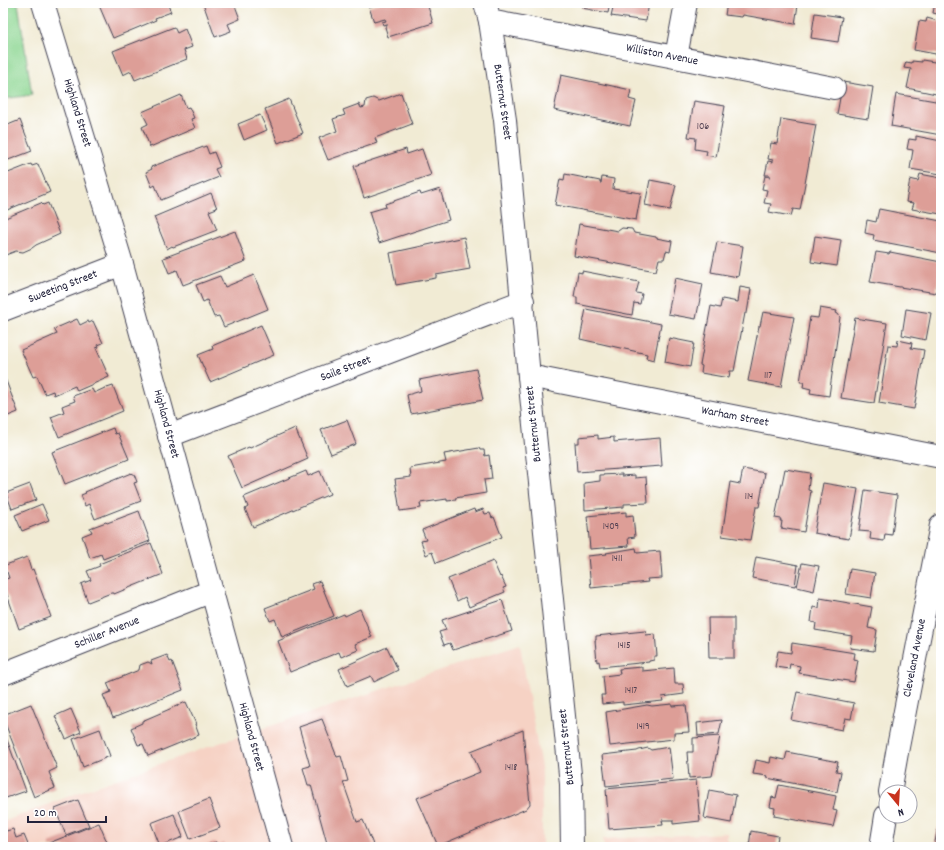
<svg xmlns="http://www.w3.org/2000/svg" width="944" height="850" font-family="Dekko,sans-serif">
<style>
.built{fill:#f6d2c4}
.green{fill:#8cd692;stroke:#577c66}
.building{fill:#dd9e97}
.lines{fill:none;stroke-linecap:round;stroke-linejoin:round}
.minor-casing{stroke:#414052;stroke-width:24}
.tertiary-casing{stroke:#414052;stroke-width:24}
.minor{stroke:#fff;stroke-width:22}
.tertiary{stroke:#fff;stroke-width:22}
.labels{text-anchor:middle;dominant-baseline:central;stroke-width:3;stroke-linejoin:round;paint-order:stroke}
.number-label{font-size:10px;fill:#514152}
.street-label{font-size:12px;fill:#22223b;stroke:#fff}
</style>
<rect width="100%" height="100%" fill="#fff"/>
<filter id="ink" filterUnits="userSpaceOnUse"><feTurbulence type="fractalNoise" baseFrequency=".025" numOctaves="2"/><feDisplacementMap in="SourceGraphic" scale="8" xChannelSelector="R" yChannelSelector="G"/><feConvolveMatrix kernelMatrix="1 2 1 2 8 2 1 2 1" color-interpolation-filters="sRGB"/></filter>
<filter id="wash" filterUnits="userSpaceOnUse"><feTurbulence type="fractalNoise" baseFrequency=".012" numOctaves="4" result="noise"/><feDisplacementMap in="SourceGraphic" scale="16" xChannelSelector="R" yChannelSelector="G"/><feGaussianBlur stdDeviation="0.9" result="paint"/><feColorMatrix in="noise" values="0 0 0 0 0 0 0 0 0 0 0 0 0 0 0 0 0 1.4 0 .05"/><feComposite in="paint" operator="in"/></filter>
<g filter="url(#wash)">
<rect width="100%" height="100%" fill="#f1ebd4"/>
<!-- built -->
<g class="built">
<path d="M520,644L542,773V847H3V822L80,792L222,742Z"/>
<path d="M727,833V847H604L603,839Z"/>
</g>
<!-- green -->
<path class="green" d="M3,3H18L32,95L3,99Z"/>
<g id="blocks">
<!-- building -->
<g class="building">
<path d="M98,3H167L171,12L155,18L156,20L113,38Z"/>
<path d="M203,3H234L240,19L228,24L231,31L215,37Z"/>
<path d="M380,3H427L433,23L388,37L385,27L387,26V24L383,25L382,22L386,21L385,19L374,22L369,7Z"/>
<path d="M583,3H610L608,13L582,8Z"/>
<path d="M614,3H649L646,21L611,16Z"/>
<path d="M727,3H788L798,5L795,24L743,15L742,17L725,15Z"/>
<path d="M935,3H941V15L933,13Z"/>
<path d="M815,13L842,17L838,42L811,38Z"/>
<path d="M927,18L941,22V55L914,50L919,21L926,22Z"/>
<path d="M174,27L177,33L185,29L192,47L184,50L187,59L135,80L131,71L123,75L113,51Z"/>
<path d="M922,60L941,63V95L907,88L911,69L904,68L906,62L912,63V61L922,62Z"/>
<path d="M561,75L631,90L629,99L636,101L630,126L554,110Z"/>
<path d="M843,82L873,87L868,119L837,114Z"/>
<path d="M401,93L412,124L375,138L377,143L328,160L319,138L337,131L333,119L345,115L343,110L359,104L361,108L365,107L366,100L373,98L379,101Z"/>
<path d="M896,94L941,102V135L891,126Z"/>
<path d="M181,95L186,108L189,107L194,118L191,119L195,128L150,147L142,127L148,124L142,112Z"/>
<path d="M289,99L303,133L278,143L265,109Z"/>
<path d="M694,101L725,106L716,157L706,155L707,151L695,149L696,138L688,137Z"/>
<path d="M260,115L267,130L244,140L238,124Z"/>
<path d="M781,119L816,125L800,210L793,209L791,216L769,212L771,204L764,203L767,190L762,189L765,176L770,177V175H765L768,161L773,162V160L768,159L771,143L777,144Z"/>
<path d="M20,120L32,151L3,162V127Z"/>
<path d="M916,136L941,141V174L910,169L913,150L907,149L909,139L916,140Z"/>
<path d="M206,146L209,154L214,152L220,167L215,169L219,177L161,200L155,185L152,187L146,172L152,169L151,167Z"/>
<path d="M406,149L407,154L422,149L431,175L364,198L354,166Z"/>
<path d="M31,164L32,166L38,164L50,192L7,210L3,201V175Z"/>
<path d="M565,174L600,181V183H601L602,177L614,179L613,189L641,193L636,220L555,205L560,179L564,180Z"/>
<path d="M920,174L941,178V214L912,209L914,203L906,202L910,179L918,181Z"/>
<path d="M650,180L676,185L670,210L645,205Z"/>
<path d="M440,189L449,220L379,243L369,212L386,207L385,204L420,192L421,195Z"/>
<path d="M211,193L217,208L209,211L217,230L173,247L172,246L167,249L154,217Z"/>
<path d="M41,203L43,205L48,203L60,234L36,245L32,248L23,252L16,251L3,256V219Z"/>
<path d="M879,209L941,221V253L873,240L874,235L865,233L867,220L876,222Z"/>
<path d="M579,224L618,231L622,228L632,229L634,233L656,237V238L672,241L670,252L666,251L664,259H659L656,271L574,256Z"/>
<path d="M235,231L246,261L183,285L177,270L169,273L163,258Z"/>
<path d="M815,236L841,240L837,266L811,262Z"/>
<path d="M464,237L470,269L436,275V278L396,285L390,253Z"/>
<path d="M717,242L743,246L738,277L711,272Z"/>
<path d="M876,252L889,254L890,252L941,262L936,293L870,282Z"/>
<path d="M582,271L639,282L636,293L642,294L640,304L634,303L632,315L577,304V297H574L578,272L582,273Z"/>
<path d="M254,275L268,309L224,327L219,316L214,317L207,300L203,302L196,285L220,276L225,287Z"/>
<path d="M675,278L703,284L696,319L668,314Z"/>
<path d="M740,287L751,289L747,313H745L734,371H730L729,378L701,373L702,366L700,365L711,306L720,308L722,299L738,302Z"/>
<path d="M820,308L837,311L836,313L838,314L840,317L829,396L810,393L811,389L803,387L804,382H800L810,317L818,318Z"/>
<path d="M586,309L661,324L654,360L646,358L647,354L580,339Z"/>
<path d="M906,309L931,313L926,340L902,335Z"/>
<path d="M763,312L794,317L781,387L748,381L759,326H760Z"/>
<path d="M855,318L887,323L874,403L841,398Z"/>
<path d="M77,319L80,325L88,321L89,323L93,321L103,343L98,345L99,347L96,348L109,377L77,391L75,386L54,395L53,391L45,394L37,376L33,377L21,350L57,334L54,329Z"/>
<path d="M261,325L274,355L210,382L198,355L213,349L212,346Z"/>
<path d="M669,338L694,343L690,367L665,362Z"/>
<path d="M898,340L912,343L911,348L924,350L914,409L879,403L888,345L897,346Z"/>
<path d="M476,369L483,400L411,414L407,395L421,391L419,380Z"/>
<path d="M3,373L18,412L3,418Z"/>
<path d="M113,386L123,411L59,437L51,417L64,412L62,406L75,401L73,396L92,389L94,393L107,387V388Z"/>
<path d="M347,420L356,444L331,454L321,430Z"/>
<path d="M113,428L115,434L118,433L129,459L65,484L52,452Z"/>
<path d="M295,428L308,459L242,488L228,456L249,447L250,448Z"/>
<path d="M598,435V439L614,437V442L660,438L662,466L577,472L575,443H579V437Z"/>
<path d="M479,448L480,450H484L485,456L489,455L492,479L484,480L486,493L455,498L456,500L447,501V499L420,503L421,508L400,511L395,479L411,477L410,468L446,462L444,454Z"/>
<path d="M743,469L765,473L759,507H756L750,540L722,536L730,482L740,484Z"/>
<path d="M785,469L810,473L808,490L811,491L804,532L781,528L782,521H780L781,519L775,518Z"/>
<path d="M306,471L308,476L320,471L330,494L253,527L245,509L248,507L244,497Z"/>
<path d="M131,473L132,474H134L137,482L134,483L141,501L95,519L89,504L85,506L81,495L86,493L85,492Z"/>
<path d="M622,474V476L635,475V478L646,477L648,503L624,504V507L585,510L584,483L600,481V475Z"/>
<path d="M823,483L858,489L849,539L814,533Z"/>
<path d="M30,484L36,500L12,509L6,493Z"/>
<path d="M865,490L897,495L892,535L885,534L884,541L870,539L871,532L859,531Z"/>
<path d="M42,504L49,520L22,531L15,515Z"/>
<path d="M474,509L475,512L483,509L485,514L490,513L492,518L494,517L502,537L436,563L432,552L426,555L421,541L426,540L422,530Z"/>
<path d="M139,511L150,541L103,559L101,554L90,558L82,536L92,532L90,528L106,522L107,523Z"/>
<path d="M626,512V516L633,515L635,537L628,538L629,546L590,549L587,516Z"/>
<path d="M151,543L163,574L114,594V593H111L88,602L81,584L91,580L87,571L100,566L99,564Z"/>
<path d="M636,548L637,553L660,551L662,578L647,579L648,582L591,588L588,556L607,554L606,553Z"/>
<path d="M27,557L31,570L33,569L51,617L19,629L3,583V580L9,578L7,572L3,574V566Z"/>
<path d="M756,557L798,565L795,586L752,578Z"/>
<path d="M493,561L500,577L501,576L506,587L503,588L505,592L469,607L465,597L457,601L448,579Z"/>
<path d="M802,563L819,566L814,591L797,587Z"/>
<path d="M850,569L875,573L871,598L846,594Z"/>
<path d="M320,581L334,616L282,637L275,619L270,621L265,608L314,589L312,584Z"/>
<path d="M820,598L872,607L868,628L877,630L874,651L850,648L852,636L815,630L816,623L811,622L813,607L819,608Z"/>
<path d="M502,600L512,631L453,650L450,643L444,645L439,632L446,630L442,620Z"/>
<path d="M360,609L372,637L355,644L358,650L341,657L339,652L290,672L278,641L344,614L345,616Z"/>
<path d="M708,618H734V658H709Z"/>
<path d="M645,631L646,635L655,634L657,656H654V660L649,661V662L600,667L599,661L597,662L595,640H596V636Z"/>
<path d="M792,643L855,653L854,659L858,660L854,682L799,673L800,666L790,664L789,669L775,667L778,651L791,653Z"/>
<path d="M387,647L398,670L374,682L371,676L347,686L339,669Z"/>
<path d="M167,655L170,662L172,661L183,690L113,718L103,695L111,692L107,683L139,670L140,665L148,662L152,664L151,661Z"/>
<path d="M642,667V671L674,668L675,684H683L684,694L662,697L663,701L623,705V702L602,704L601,695H605L603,676L620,674L619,669Z"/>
<path d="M797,692L854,703L851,719L845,718L842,730L791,720Z"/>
<path d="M186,702L196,724H195L199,735L148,756L143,744L138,745L131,728L142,723V721Z"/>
<path d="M31,704L57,768L49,772L55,788L34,797L3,718V715Z"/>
<path d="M672,704V706L686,705L689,732L674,733V739L610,746L606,712L647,705L652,706Z"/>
<path d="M71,709L81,732L66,739L55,716Z"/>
<path d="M322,719L337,757L341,756L348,781L343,782L357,822L363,820L374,847H328L311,785H308L303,768L310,766L299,727Z"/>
<path d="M722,720L719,734L698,736L697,723Z"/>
<path d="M3,729L26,791L3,799Z"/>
<path d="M100,729L110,756L83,767L73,739Z"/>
<path d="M523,730L530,804L526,809L438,846L417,798L480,772L471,751Z"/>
<path d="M720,736L712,776L689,778L687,752H693V738Z"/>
<path d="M669,747L673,779L606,786L602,755L637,751L639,750L648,748L651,750Z"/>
<path d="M787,752L838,762L836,771L841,772L837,792L767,778L768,776L753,774L756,760L770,763L771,757L785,760Z"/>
<path d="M696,780L700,821L673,824V820H662L663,825L609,829L606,789Z"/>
<path d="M779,785L836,796L833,810L837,811L833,827L774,816L775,808L770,807L772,797L776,798Z"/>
<path d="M709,790L736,795L731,823L704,818Z"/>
<path d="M209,799L220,828L190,839L179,811Z"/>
<path d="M78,800L89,826L66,835L55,809Z"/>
<path d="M174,814L183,837L160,846L151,823Z"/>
<path d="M99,823L109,847H50L49,843Z"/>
<path d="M938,827H941V847H934Z"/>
<path d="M13,829L16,838L24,835L29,847H3V832Z"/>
<path d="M751,831L778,836L776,847H749Z"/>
<path d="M216,842L217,846L224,843L226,847H201Z"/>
</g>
</g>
</g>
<g filter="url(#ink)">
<use href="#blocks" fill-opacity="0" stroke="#414052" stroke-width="1"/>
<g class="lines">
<defs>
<g id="minor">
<path d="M43,3L122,264L282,847"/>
<path d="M490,21L834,88"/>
<path d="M676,57L686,3"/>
<path d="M3,310L122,264"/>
<path d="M529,376L941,457"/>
<path d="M169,436L523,301"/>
<path d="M3,674L212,591"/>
<path d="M890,792L898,747L941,525"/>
<path d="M881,847L886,816"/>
</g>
<path id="tertiary" d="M485,3L490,21L505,120L529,376L571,784L572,847"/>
</defs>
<!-- minor casing -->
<use href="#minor" class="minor-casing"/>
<!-- tertiary casing -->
<use href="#tertiary" class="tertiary-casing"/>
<!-- minor -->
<use href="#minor" class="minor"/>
<!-- tertiary -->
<use href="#tertiary" class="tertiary"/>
</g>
</g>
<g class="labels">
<!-- number labels -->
<g class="number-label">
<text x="703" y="127">106</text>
<text x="768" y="376">117</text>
<text x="749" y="497">114</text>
<text x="611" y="527">1409</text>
<text x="617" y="559">1411</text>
<text x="624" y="646">1415</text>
<text x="631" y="691">1417</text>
<text x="643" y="727">1419</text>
<text x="511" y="768">1418</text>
</g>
<!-- street labels -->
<g class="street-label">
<text transform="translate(662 55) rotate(11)">Williston Avenue</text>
<text transform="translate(502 102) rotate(82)">Butternut Street</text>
<text transform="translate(77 113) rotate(73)">Highland Street</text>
<text transform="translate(63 287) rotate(-21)">Sweeting Street</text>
<text transform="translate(346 369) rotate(-21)">Saile Street</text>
<text transform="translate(735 417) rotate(11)">Warham Street</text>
<text transform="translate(166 424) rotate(75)">Highland Street</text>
<text transform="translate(534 424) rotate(-96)">Butternut Street</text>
<text transform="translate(107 633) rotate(-22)">Schiller Avenue</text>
<text transform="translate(915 658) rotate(-79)">Cleveland Avenue</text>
<text transform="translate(251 737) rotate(75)">Highland Street</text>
<text transform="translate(567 747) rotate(-96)">Butternut Street</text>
</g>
</g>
<!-- margin -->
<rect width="944" height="850" fill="none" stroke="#fff" stroke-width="16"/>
<!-- north arrow -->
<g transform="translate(898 804) rotate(162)"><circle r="19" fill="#ffffff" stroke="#a7a7b1"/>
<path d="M0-3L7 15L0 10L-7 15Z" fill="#c8321e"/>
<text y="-6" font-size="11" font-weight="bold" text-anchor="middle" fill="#22223b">N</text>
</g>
<!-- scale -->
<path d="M28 816v6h78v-6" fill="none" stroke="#22223b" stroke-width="2"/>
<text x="34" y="816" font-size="12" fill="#22223b" stroke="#ffffff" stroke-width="3" paint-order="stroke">20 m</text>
</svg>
